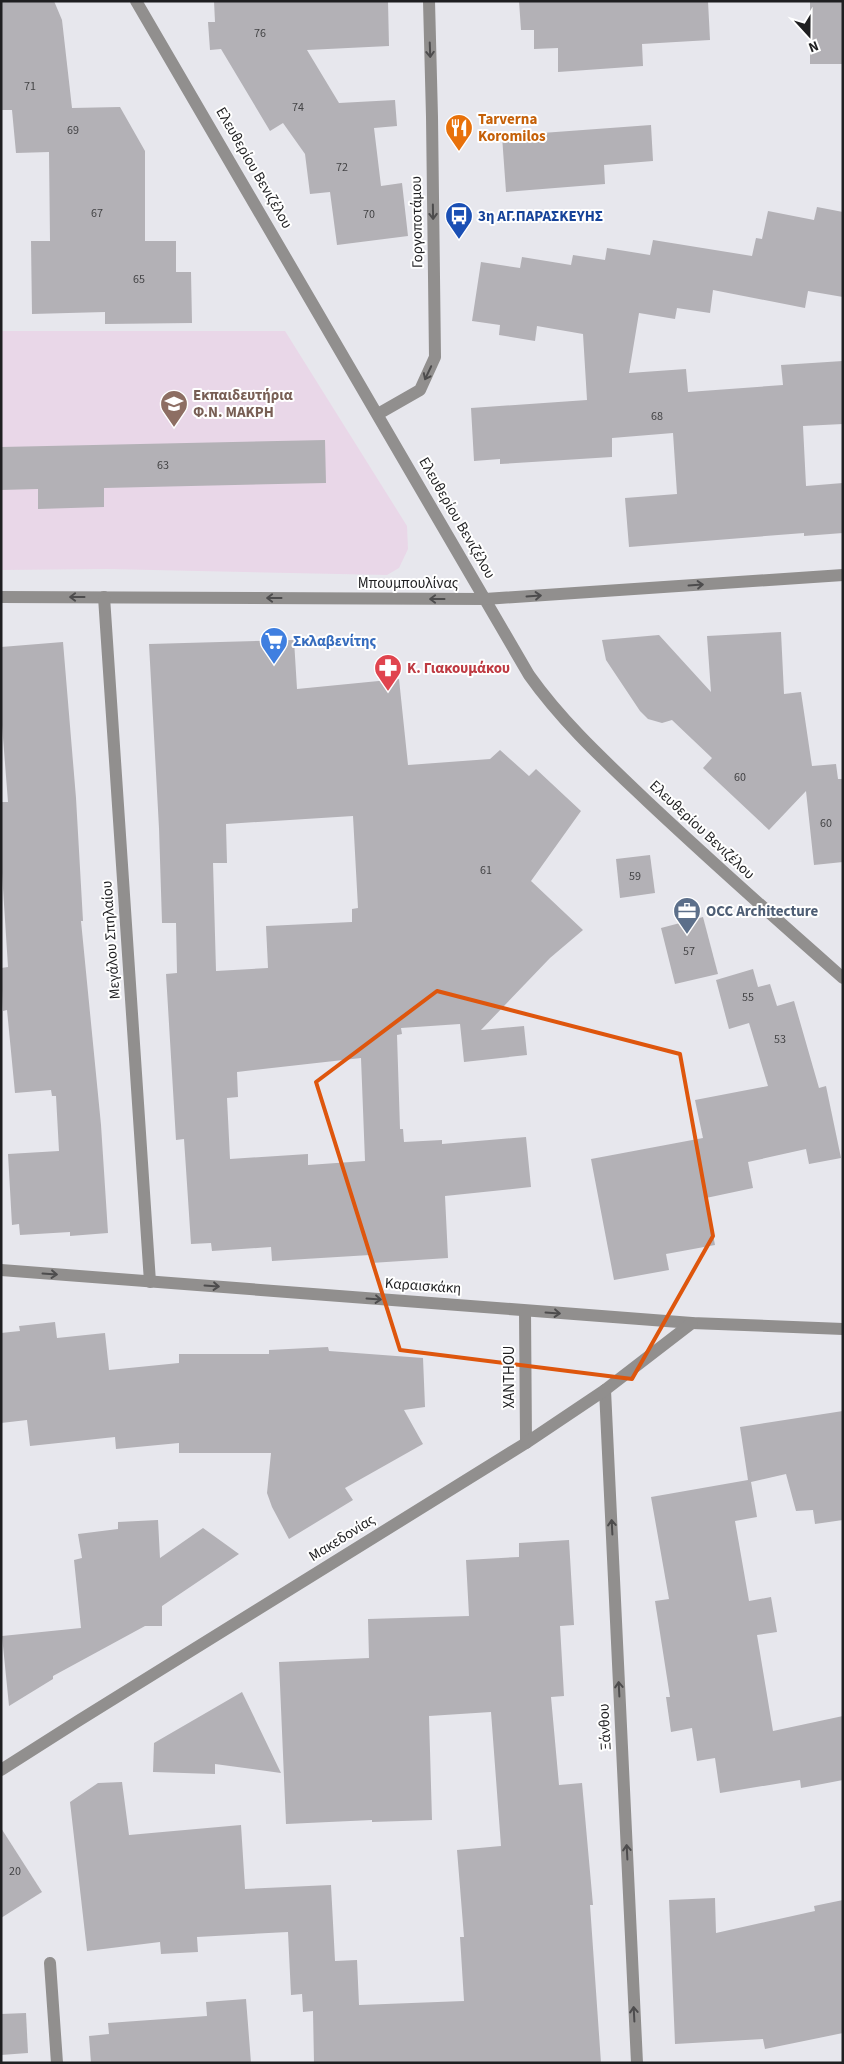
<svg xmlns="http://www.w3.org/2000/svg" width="844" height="2064" font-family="'Source Sans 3',sans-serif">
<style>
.education{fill:#e9d7e8}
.building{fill:#b3b1b6;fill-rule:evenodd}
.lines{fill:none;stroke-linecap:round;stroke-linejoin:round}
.minor{stroke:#918f8e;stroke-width:12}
.oneway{stroke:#4d4c4d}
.marked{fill:none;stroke:#de560d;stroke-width:4;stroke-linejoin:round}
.labels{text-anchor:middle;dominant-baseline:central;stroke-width:4;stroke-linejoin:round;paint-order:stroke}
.number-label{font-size:12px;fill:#444446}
.food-label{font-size:15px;font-weight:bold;fill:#c56008;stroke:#fff;text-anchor:start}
.street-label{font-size:15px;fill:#1f1f21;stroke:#fff}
.transit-label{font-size:15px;font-weight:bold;fill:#164399;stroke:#fff;text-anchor:start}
.education-label{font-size:15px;font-weight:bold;fill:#785e54;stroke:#fff;text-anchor:start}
.shop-label{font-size:15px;font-weight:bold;fill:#366cbe;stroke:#fff;text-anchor:start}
.health-label{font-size:15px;font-weight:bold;fill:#be3a42;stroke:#fff;text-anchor:start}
.service-label{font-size:15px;font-weight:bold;fill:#4e5e75;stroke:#fff;text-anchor:start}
</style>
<rect width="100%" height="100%" fill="#e7e7ed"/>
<!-- education -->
<path class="education" d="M1,331H285L407,526L408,549L399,568L387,575L107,569L1,570Z"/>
<!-- building -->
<g class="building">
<path d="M1,1H54L62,20L72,108L120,107L145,151V241H176V272H191L192,323L105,324V312L32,314L31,241H50L49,152L16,153L12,110H1Z"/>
<path d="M214,1H388L389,46L307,50L339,103L395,100L397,126L374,128L381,186L402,183L408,236L337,245L330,192L310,194L305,154L283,123L270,131L221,49L210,50L208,22H215Z"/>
<path d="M519,1H708L710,40L642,44L643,66L558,72V48L534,49V30H521Z"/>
<rect x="810" y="1" width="33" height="63"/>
<path d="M651,125L653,161L604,165L605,184L506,192L502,136Z"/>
<path d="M817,207L843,212V297L808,291L805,308L713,290L710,313L677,308L675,319L639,313L629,373L686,369L688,392L783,385L781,365L843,361V424L803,426L806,486L843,483V533L804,536V533L629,547L625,498L677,494L673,433L612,438V457L500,464V459L474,461L471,408L587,400L583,334L537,326L535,341L499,335L500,325L472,321L481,262L520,268L522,257L571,265L573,255L605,260L607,248L650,255L653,240L752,256L756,238L762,239L768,211L814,220Z"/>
<path d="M325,440L326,483L104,488V507L38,509V489L1,490V447Z"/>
<path d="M781,632L784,694L801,692L812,766L836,764L838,779H843V862L814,865L806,791L769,830L703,768L712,758L672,720L662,723L648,719L640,711L606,660L602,640L659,635L711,692L707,636Z"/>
<path d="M294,640L297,689L399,679L408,765L490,759L500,750L529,776L536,769L581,811L531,881L583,930L550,958L481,1030L524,1026L527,1055L464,1062L460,1024L401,1028L402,1034L397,1035L400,1129H403L404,1142L442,1140V1144L526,1137L531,1187L445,1196L448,1258L371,1263L370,1255L272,1261L271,1247L212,1251L211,1243L191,1244L184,1139L176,1140L166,974L177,973L176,923H162L159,828L149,644ZM353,816L358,908L352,909V922L266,926L268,968L216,971L213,863H227L226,824ZM361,1058L365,1161L308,1165V1154L230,1159L227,1098L238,1097L237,1072Z"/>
<path d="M63,642L76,798L83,921H81L101,1125L108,1233L70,1236V1232L20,1235L19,1224L12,1225L8,1154L59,1151L56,1096H52L51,1090L15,1093L7,1010L3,1011L1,968L8,967L1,857V802H8L1,712V647Z"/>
<path d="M650,855L655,893L620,898L616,859Z"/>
<path d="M703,917L718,974L675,984L661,928Z"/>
<path d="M753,969L758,987L770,984L777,1006L794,1001L819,1088L826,1086L841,1158L809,1164L806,1149L748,1162L753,1188L706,1198L715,1245L666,1254L669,1270L614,1280L591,1159L703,1138L695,1100L768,1086L749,1023L729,1029L716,980Z"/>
<path d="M55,1322L57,1338L105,1333L109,1370L179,1363V1354H269V1350L328,1347L329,1351L423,1358L425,1407L404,1410L423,1444L345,1488L353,1500L289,1539L272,1507L267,1493L271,1453H179V1443L116,1449L115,1437L30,1446L27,1420L1,1423V1333L20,1331L19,1326Z"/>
<path d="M843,1411V1520L815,1524L813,1510L796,1511L786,1474L751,1482L757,1517L735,1521L749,1601L771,1597L777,1632L757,1635L773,1731L843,1716V1780L801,1788L800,1780L720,1793L715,1758L697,1761L692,1728L671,1732L666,1697H670L655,1601L669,1599L651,1497L748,1480L740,1427Z"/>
<path d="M158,1520L160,1558L203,1528L239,1554L162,1606V1626H145L53,1676V1679L9,1706L2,1636L81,1628L74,1560L82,1558L78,1534L118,1529V1522Z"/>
<path d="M569,1540L574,1625L560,1626L564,1696L551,1697L559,1785L582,1783L593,1905H590L601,2063H314L313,2011L303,2012L302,1994L291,1995L288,1932L197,1937L198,1952L161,1954L160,1942L87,1951L70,1802L98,1783L122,1782L129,1835L241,1825L245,1889L331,1885L335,1961L357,1960L359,2005L464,2001L460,1937H464L457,1850L501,1846L491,1712L429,1716L432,1820L372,1822V1820L286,1824L279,1662L369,1658L368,1619L469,1616L466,1560L519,1557V1543Z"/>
<path d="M242,1692L281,1773L215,1764V1774L153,1772L154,1743Z"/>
<path d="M1,1828L42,1892L1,1918Z"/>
<path d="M715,1898L716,1933L815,1911L814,1906L843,1900V2033L765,2049L763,2039L675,2044L669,1900Z"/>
<path d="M246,1999L251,2063H91L89,2036L109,2034L108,2023L207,2016L206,2002Z"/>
<path d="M26,2013L28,2053L1,2055V2014Z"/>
</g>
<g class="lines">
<!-- minor -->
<g class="minor">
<path d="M136,1L529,675C563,723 606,762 648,802C712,862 777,920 843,978"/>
<path d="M378,414L420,390L435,357L432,117L429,1"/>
<path d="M1,597L485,599L843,575"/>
<path d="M104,597L150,1282"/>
<path d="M1,1270L692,1323L843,1329"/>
<path d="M525,1311L526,1443"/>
<path d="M605,1390L637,2063"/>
<path d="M1,1770L78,1721L526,1443L605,1390L692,1323"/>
<path d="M50,1963L57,2063"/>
</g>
</g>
<!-- one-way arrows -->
<defs><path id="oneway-shaft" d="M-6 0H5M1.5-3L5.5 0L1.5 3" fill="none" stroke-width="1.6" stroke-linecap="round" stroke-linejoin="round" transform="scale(1.25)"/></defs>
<g class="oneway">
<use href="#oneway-shaft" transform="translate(430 50) rotate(88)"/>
<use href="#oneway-shaft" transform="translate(433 212) rotate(89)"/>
<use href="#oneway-shaft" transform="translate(428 373) rotate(115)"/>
<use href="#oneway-shaft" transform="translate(696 585) rotate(-4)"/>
<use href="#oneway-shaft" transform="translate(534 596) rotate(-4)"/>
<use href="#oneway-shaft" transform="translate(77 597) rotate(-180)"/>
<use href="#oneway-shaft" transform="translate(274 598) rotate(-180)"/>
<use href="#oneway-shaft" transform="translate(437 599) rotate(-180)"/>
<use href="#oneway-shaft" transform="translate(50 1274) rotate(4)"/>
<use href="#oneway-shaft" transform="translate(212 1286) rotate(4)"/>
<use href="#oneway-shaft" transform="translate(374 1299) rotate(4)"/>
<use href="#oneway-shaft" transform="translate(553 1313) rotate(4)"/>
<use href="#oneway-shaft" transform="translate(612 1527) rotate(-93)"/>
<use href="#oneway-shaft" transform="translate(619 1689) rotate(-93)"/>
<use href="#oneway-shaft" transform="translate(627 1852) rotate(-93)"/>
<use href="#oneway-shaft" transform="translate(634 2014) rotate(-93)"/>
</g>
<!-- marked area -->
<path class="marked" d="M437,991L680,1054L713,1236L632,1379L400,1350L316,1082Z"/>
<!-- icons -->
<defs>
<symbol id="restaurant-pin" viewBox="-11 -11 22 30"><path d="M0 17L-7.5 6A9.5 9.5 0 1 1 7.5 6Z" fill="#e8710a" stroke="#fff"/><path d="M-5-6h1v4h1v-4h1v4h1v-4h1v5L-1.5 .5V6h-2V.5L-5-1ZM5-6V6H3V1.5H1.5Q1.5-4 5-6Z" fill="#fff"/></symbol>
<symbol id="bus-pin" viewBox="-11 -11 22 30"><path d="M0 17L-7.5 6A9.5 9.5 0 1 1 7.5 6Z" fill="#1a4fb4" stroke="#fff"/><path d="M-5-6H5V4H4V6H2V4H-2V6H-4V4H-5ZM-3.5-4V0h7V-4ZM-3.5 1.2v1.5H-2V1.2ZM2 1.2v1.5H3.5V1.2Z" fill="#fff"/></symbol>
<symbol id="school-pin" viewBox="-11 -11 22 30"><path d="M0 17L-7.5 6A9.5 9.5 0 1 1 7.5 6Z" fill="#8d6e63" stroke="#fff"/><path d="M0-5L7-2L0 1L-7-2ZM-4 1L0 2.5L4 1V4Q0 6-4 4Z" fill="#fff"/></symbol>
<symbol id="supermarket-pin" viewBox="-11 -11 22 30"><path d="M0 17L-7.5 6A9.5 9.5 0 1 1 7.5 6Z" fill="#3f7fe0" stroke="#fff"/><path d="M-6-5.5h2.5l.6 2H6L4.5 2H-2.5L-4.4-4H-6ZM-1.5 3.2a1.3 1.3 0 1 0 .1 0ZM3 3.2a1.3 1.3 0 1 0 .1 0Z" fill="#fff"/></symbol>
<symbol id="pharmacy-pin" viewBox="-11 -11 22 30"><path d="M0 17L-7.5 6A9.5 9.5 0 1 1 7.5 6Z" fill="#e0444e" stroke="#fff"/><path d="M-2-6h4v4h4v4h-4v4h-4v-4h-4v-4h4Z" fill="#fff"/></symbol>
<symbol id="office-pin" viewBox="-11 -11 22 30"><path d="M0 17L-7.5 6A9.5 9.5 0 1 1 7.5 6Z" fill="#5c6f8a" stroke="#fff"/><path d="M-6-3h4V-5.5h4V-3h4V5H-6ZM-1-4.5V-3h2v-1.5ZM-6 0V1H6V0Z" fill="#fff"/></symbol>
</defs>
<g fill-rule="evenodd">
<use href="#restaurant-pin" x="443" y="112" width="32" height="43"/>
<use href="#bus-pin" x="443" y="200" width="32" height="43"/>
<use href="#school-pin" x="158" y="388" width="32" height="43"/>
<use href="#supermarket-pin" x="258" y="625" width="32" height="43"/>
<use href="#pharmacy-pin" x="372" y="652" width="32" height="43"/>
<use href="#office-pin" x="671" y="895" width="32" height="43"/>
</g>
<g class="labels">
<!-- number labels -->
<g class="number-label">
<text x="260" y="33">76</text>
<text x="30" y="86">71</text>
<text x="298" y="107">74</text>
<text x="73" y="130">69</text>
<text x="342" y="167">72</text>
<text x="97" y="213">67</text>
<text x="369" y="214">70</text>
<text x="139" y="279">65</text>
<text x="657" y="416">68</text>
<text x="163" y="465">63</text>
<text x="740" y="777">60</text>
<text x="826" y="823">60</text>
<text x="486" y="870">61</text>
<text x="635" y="876">59</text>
<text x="689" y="951">57</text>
<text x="748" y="997">55</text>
<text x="780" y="1039">53</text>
<text x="15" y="1871">20</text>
</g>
<!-- food labels -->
<g class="food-label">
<text x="478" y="119">Tarverna<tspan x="478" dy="17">Koromilos</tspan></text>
</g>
<!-- street labels -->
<g class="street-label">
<text transform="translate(254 168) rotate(60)">Ελευθερίου Βενιζέλου</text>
<text transform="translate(417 222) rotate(-91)">Γοργοποτάμου</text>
<text transform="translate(457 518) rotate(60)">Ελευθερίου Βενιζέλου</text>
<text x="408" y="583">Μπουμπουλίνας</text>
<text transform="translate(702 830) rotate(43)">Ελευθερίου Βενιζέλου</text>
<text transform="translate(111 940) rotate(-94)">Μεγάλου Σπηλαίου</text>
<text transform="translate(423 1286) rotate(4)">Καραισκάκη</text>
<text transform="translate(509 1377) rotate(-90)">XANTHOU</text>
<text transform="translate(342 1538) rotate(-32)">Μακεδονίας</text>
<text transform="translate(605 1727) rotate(-93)">Ξάνθου</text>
</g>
<!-- transit labels -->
<g class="transit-label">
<text x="478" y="216">3η ΑΓ.ΠΑΡΑΣΚΕΥΗΣ</text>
</g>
<!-- education labels -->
<g class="education-label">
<text x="193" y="395">Εκπαιδευτήρια<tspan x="193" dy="17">Φ.Ν. ΜΑΚΡΗ</tspan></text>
</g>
<!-- shop labels -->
<g class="shop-label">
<text x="293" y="641">Σκλαβενίτης</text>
</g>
<!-- health labels -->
<g class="health-label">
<text x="407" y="668">Κ. Γιακουμάκου</text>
</g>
<!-- service labels -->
<g class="service-label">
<text x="706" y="911">OCC Architecture</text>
</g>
</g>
<!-- border -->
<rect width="844" height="2064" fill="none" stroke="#1f1f21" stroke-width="5"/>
<!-- north arrow -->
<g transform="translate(809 35) rotate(159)" stroke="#ffffff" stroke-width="4" paint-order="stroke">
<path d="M0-4L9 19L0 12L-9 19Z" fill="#1f1f21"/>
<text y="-8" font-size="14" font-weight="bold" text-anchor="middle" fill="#1f1f21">N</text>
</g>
</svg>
